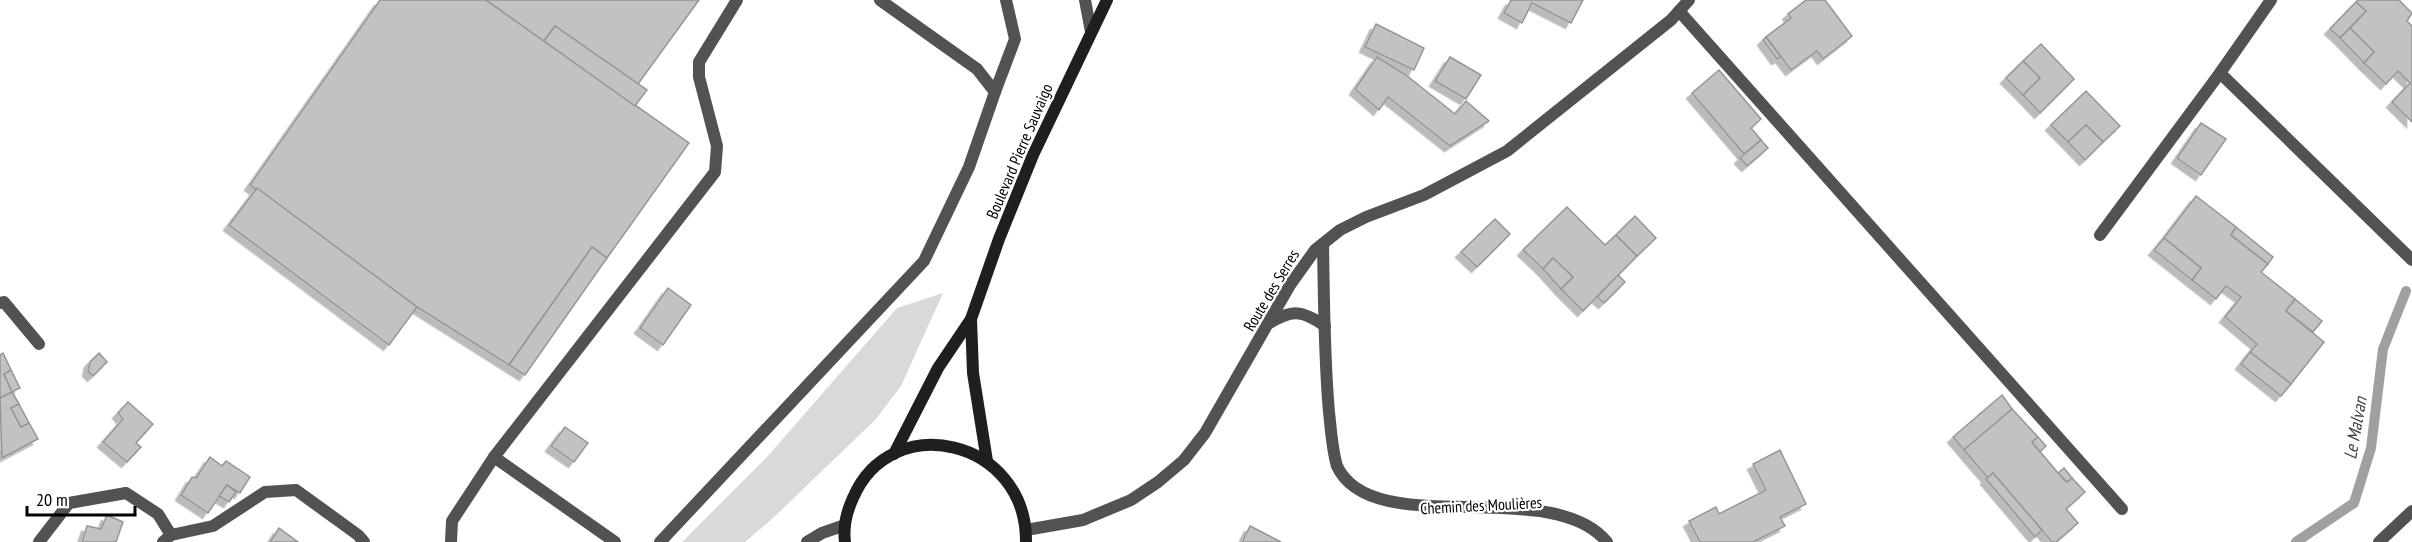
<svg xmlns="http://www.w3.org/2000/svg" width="2412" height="542" font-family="'PT Sans Narrow',sans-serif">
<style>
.green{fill:#d9d9d9}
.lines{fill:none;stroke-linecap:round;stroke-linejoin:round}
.stream{stroke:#a0a0a0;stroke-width:10}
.building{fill:#c2c2c2;stroke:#969696;stroke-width:1.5;filter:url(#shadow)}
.lane{stroke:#525252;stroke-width:12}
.street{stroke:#525252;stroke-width:12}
.secondary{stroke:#1f1f1f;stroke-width:12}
.labels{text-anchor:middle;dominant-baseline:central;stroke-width:4.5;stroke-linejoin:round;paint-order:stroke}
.street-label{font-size:16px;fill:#000;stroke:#fff}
.water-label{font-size:18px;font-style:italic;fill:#414141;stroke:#fff}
</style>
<defs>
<filter id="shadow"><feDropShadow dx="-5.5" dy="5.5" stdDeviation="0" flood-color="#0004"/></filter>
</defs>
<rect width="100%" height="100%" fill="#fff"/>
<!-- green -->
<path class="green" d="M943,293L901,386L875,420L773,518L745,542H682L767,457L897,308Z"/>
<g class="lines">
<!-- stream -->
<path class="stream" d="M2296,542L2354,503L2371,448L2383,349L2406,291"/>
</g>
<!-- building -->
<g class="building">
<path d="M380,0H486L689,143L607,258L592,247L509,365L417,307L250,185Z"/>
<path d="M486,0H699L638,84L555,26L544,41Z"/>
<path d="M1511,0H1583L1571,23L1532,3L1522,23L1504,13Z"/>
<path d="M1806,0H1825L1852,36L1823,59L1817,51L1791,70L1766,37L1791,18L1788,14Z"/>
<path d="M2358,0H2399L2412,13L2407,21L2412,26V122L2392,102L2410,83L2398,71L2386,84L2364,63L2374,52L2350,28L2366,11L2356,2Z"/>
<path d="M2356,2L2366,11L2340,38L2330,29Z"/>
<path d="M1376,24L1424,48L1414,70L1365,47Z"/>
<path d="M555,26L647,90L635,106L544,41Z"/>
<path d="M2350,28L2374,52L2364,63L2340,38Z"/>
<path d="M1766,37L1781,57L1777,59L1763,40Z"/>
<path d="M2041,44L2074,79L2040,113L2023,95L2040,78L2023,61Z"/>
<path d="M1377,57L1406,75L1455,114L1466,101L1489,121L1450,146L1388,97L1379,110L1355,89Z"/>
<path d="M1450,57L1481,75L1466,99L1435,81Z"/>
<path d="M2023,61L2040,78L2023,95L2006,78Z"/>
<path d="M1719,70L1761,119L1751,128L1761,140L1744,154L1692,93Z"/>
<path d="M2086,91L2120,126L2103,142L2086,125L2068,142L2051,125Z"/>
<path d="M2201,123L2226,139L2201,175L2177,158Z"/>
<path d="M2086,125L2103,142L2085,160L2068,142Z"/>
<path d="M1761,140L1768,148L1747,166L1740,158Z"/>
<path d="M257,188L417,307L389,345L229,225Z"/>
<path d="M2196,196L2236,227L2231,235L2268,264L2261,272L2295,299L2286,311L2324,342L2291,384L2250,352L2257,344L2225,317L2241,297L2226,286L2216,299L2192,280L2201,268L2164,238Z"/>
<path d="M1567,207L1605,245L1616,235L1637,256L1583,311L1561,289L1573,277L1553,258L1543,269L1523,250Z"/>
<path d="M1635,216L1656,238L1637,256L1616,235Z"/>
<path d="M1495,219L1510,234L1477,267L1461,252Z"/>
<path d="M2236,227L2273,257L2268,264L2231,235Z"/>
<path d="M2164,238L2201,268L2192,280L2154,250Z"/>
<path d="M592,247L607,258L525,375L509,365Z"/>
<path d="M1553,258L1573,277L1561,289L1543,269Z"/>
<path d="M1618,275L1625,282L1604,303L1597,297Z"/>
<path d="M668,288L691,305L663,345L640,328Z"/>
<path d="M2295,299L2322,321L2313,332L2286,311Z"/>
<path d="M2250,352L2291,384L2281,396L2241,364Z"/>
<path d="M3,353L11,370L4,374L12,392L0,398V355Z"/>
<path d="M99,353L107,362L93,376L88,371L90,362Z"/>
<path d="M11,370L20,388L12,392L4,374Z"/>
<path d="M12,392L19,404L11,408L21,427L29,423L38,439L2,458L0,398Z"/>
<path d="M2002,395L2012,409L1964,450L1953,437Z"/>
<path d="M128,402L153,424L136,443L141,447L127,462L103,442L123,419L118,413Z"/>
<path d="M19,404L29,423L21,427L11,408Z"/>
<path d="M2012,409L2038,437L2032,442L2058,473L2067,482L2072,478L2085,492L2066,509L2078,523L2056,542H2052L1993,473L1988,478L1964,450Z"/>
<path d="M565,427L588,443L574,462L551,446Z"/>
<path d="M2038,437L2046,446L2040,452L2032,442Z"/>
<path d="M1780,450L1806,504L1780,517L1785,526L1753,542H1700L1689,521L1716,507L1719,514L1766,490L1753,464Z"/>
<path d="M210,457L222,466L226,461L250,477L240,493L227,485L208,513L181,495L192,477L196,478Z"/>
<path d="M2064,468L2072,478L2067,482L2058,473Z"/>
<path d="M1993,473L2042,530L2035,537L1986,479Z"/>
<path d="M227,485L236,492L229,502L219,496Z"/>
<path d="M107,515L123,522L116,542H82L87,526L101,529Z"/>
<path d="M1250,526L1281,542H1242Z"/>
<path d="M279,528L298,542H270Z"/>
</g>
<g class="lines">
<!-- lane -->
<g class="lane">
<path d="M2271,0L2220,73L2412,260"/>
<path d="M995,92L1015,39L1006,0"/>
<path d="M2100,235L2220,73"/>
<path d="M0,303L4,302L39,344"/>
<path d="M494,457L615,542"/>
<path d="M451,542L452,521L494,457L715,172L717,146L699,77V62L737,0"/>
<path d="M660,542L924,261L969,167L995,92L977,69L880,0"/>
</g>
<!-- street -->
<g class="street">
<path d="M1085,0L1091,32"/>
<path d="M1679,11L2122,509"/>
<path d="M1323,244C1324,300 1324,356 1329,412C1331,430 1332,449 1337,466C1372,542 1551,474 1607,542"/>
<path d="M1268,324C1292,309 1302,310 1325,326"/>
<path d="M1026,530L1083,520L1131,500L1158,482L1184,460L1205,433L1290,285L1315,250L1340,230L1366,217L1424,195L1507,151L1671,20L1689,0"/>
<path d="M171,535L213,526L265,492L296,490L358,535L364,542"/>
<path d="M39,542L69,503L126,493L158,514L171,535L163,542"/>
<path d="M807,542L822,533L845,525"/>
<path d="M2379,542L2412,511"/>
</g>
<!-- secondary -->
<g class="secondary">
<path d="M971,319L973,373L987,461"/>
<path d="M894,454L938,368L971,319L999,239L1033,155L1107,0"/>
<path d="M845,542C843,527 847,511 853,498C891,408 1027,439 1026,542"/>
</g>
</g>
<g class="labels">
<!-- street labels -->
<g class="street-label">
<text transform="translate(1019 151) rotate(-67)">Boulevard Pierre Sauvaigo</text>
<text transform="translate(1271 290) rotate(-59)">Route des Serres</text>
<text transform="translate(1481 505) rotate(-3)">Chemin des Moulières</text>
</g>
<!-- water labels -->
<g class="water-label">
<text transform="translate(2355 428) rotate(-80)">Le Malvan</text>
</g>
</g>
<!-- scale -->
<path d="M27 506v9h108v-9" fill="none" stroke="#000000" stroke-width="3"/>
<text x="36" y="506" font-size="18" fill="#000000" stroke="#ffffff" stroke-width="4.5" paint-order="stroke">20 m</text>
</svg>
